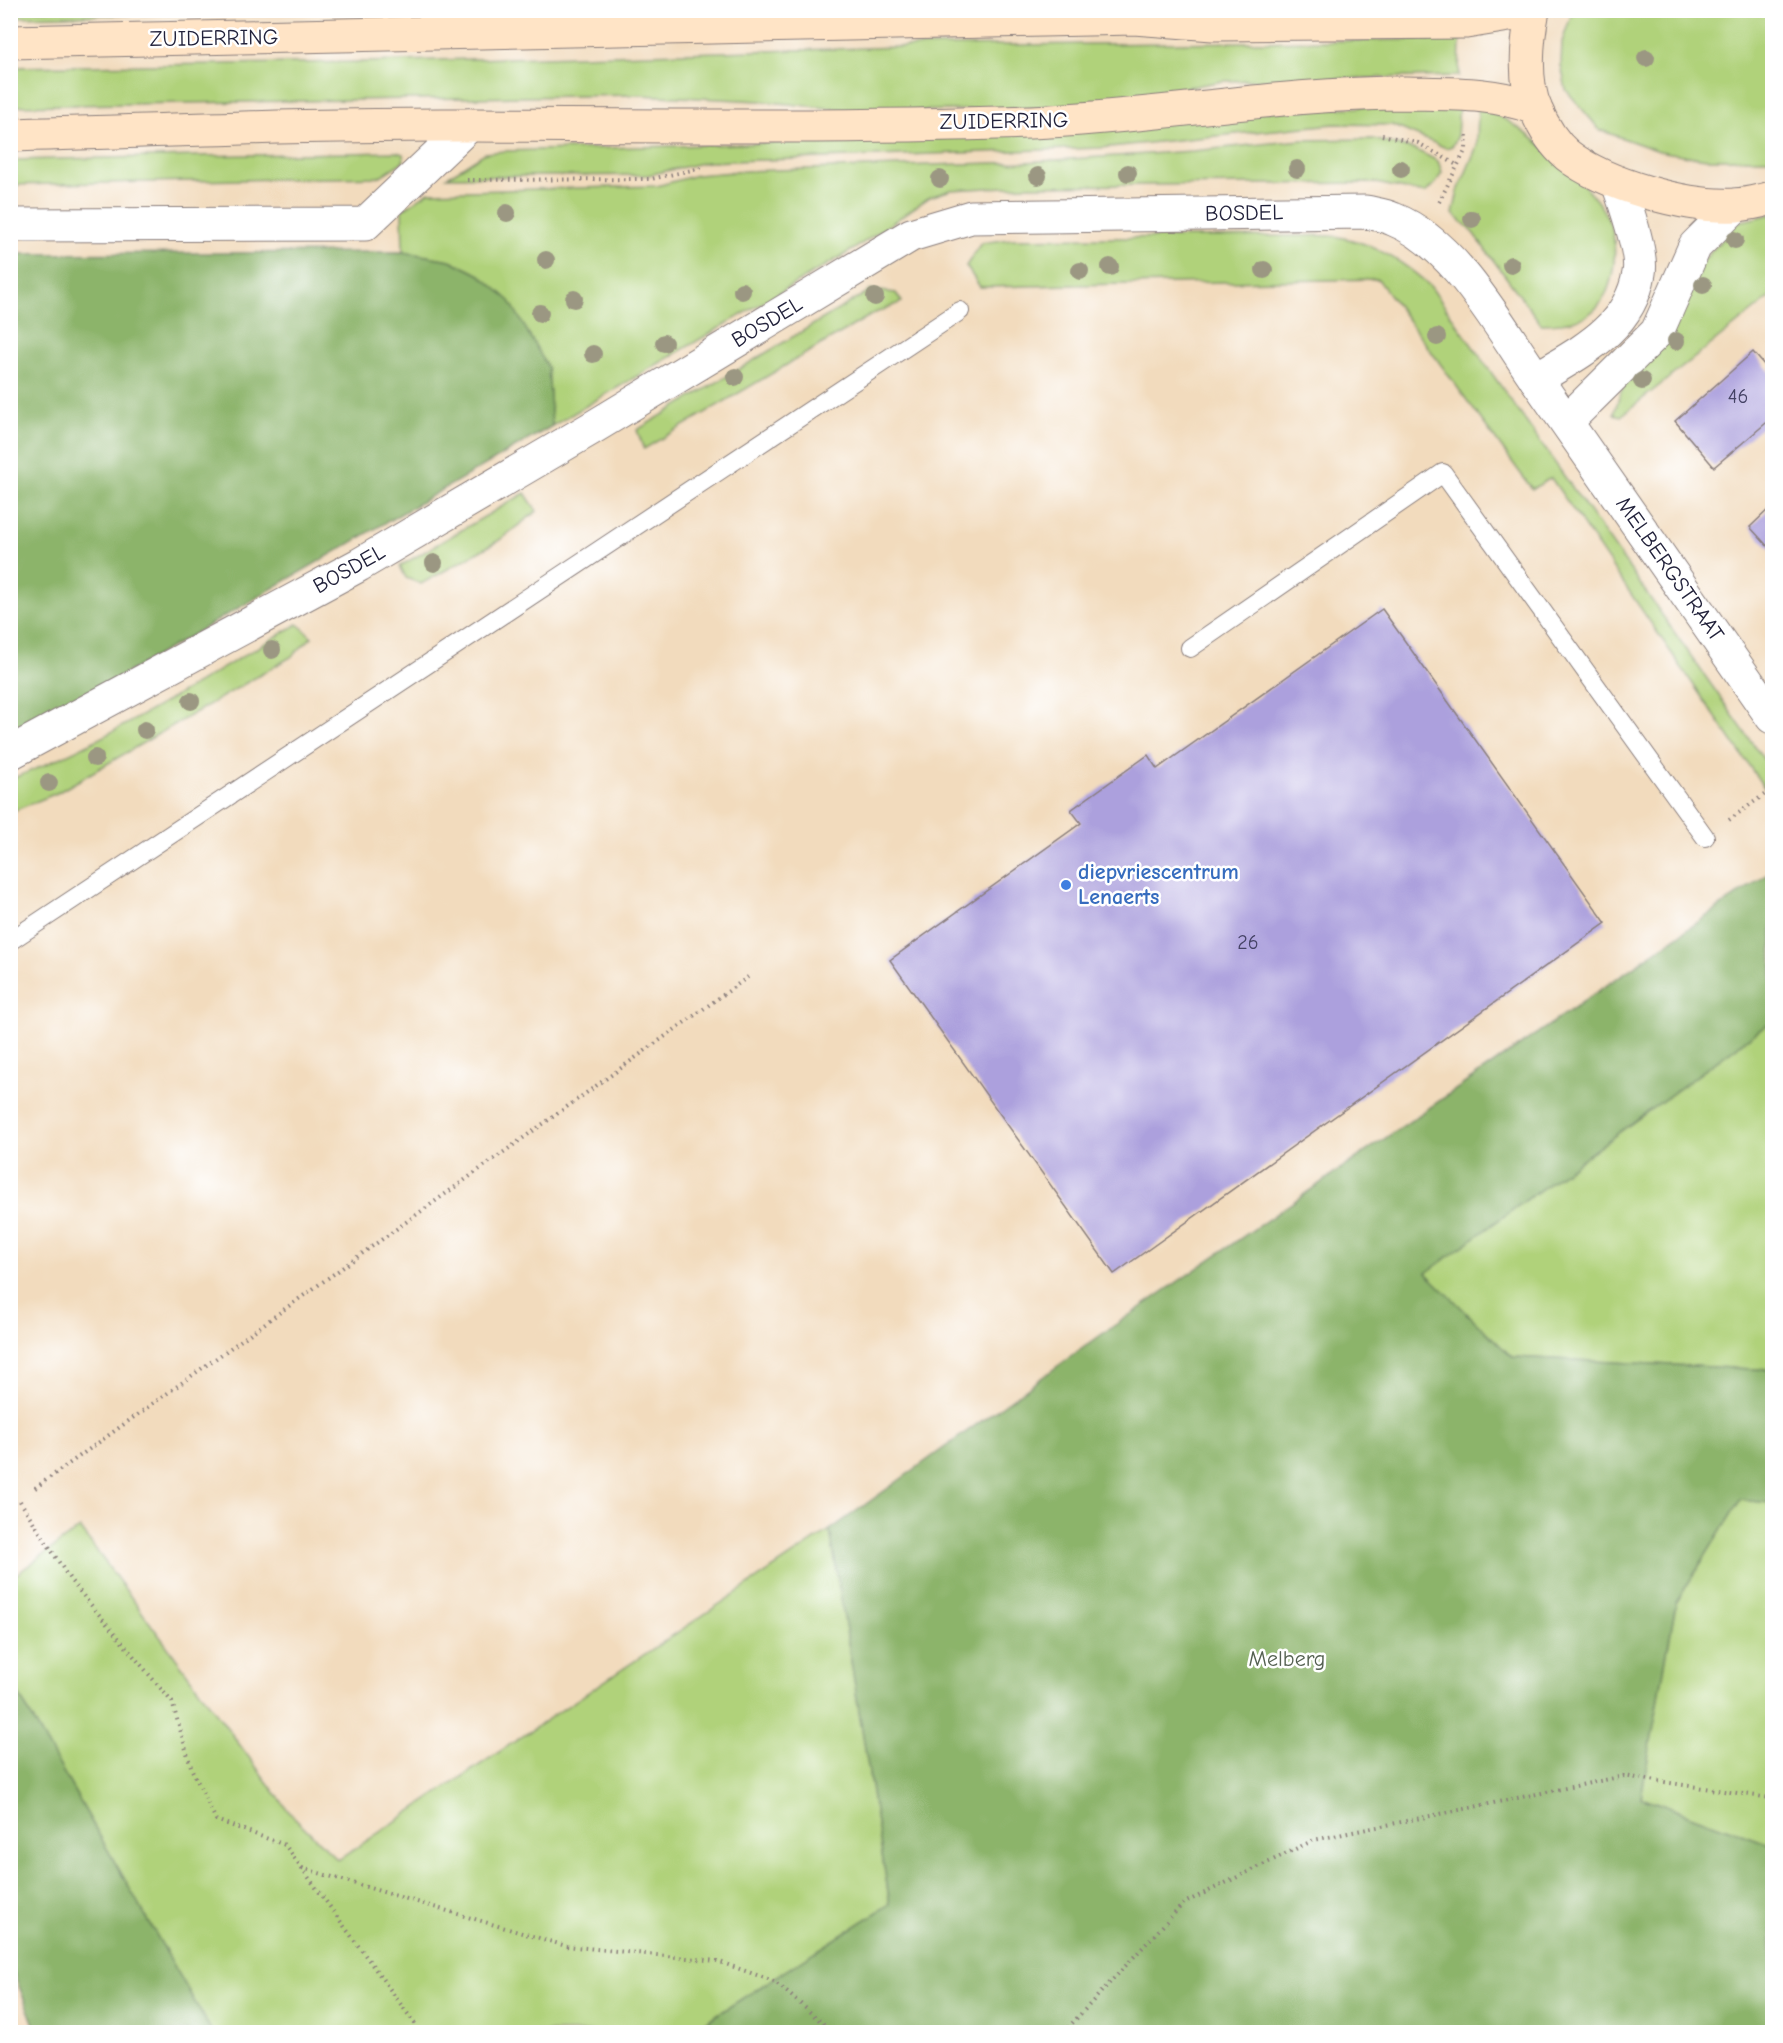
<svg xmlns="http://www.w3.org/2000/svg" width="1783" height="2043" font-family="'Comic Neue',sans-serif">
<style>
.green{fill:#b0d27a;stroke:#697a5a;stroke-width:1.5}
.forest{fill:#8cb46a;stroke:#576b52;stroke-width:1.5}
.building{fill:#aca0dd}
.lines{fill:none;stroke-linecap:round;stroke-linejoin:round}
.service-casing{stroke:#8a7e7c;stroke-width:20}
.minor-casing{stroke:#8a7e7c;stroke-width:35}
.tertiary-casing{stroke:#8a7e7c;stroke-width:35}
.secondary-casing{stroke:#8a7e7c;stroke-width:35}
.path{stroke:#8a7e7c;stroke-width:4;stroke-dasharray:1.5 4.5;stroke-linecap:butt}
.service{stroke:#fff;stroke-width:18}
.minor{stroke:#fff;stroke-width:33}
.tertiary{stroke:#fff;stroke-width:33}
.secondary{stroke:#ffe4c6;stroke-width:33}
.tree{fill:#9b9782}
.shop-dot{fill:#3f7fe0;stroke:#fff;stroke-width:2}
.labels{text-anchor:middle;dominant-baseline:central;stroke-width:5;stroke-linejoin:round;paint-order:stroke}
.number-label{font-size:20px;fill:#444264}
.street-label{font-size:22px;fill:#22223b;stroke:#fff}
.shop-label{font-size:22px;font-weight:bold;fill:#366cbe;stroke:#fff;text-anchor:start}
.park-label{font-size:22px;fill:#546051;stroke:#fff}
</style>
<rect width="100%" height="100%" fill="#fff"/>
<filter id="ink" filterUnits="userSpaceOnUse"><feTurbulence type="fractalNoise" baseFrequency=".0167" numOctaves="2"/><feDisplacementMap in="SourceGraphic" scale="12" xChannelSelector="R" yChannelSelector="G"/><feConvolveMatrix kernelMatrix="1 2 1 2 8 2 1 2 1" color-interpolation-filters="sRGB"/></filter>
<filter id="wash" filterUnits="userSpaceOnUse"><feTurbulence type="fractalNoise" baseFrequency=".008" numOctaves="4" result="noise"/><feDisplacementMap in="SourceGraphic" scale="24" xChannelSelector="R" yChannelSelector="G"/><feGaussianBlur stdDeviation="1.35" result="paint"/><feColorMatrix in="noise" values="0 0 0 0 0 0 0 0 0 0 0 0 0 0 0 0 0 1.4 0 .05"/><feComposite in="paint" operator="in"/></filter>
<g filter="url(#wash)">
<rect width="100%" height="100%" fill="#f2dbbd"/>
<!-- green -->
<g class="green">
<path d="M11,10H327V11L11,17Z"/>
<path d="M1573,10L1772,11V159H1706L1659,151L1600,130L1566,90L1561,65L1562,42Z"/>
<path d="M1399,40H1460L1459,76L1223,81L1133,97L1037,108L865,112L760,101L638,95L11,106L10,67L366,62L937,46Z"/>
<path d="M1459,103L1457,138L1452,146L1446,148L1392,125L1334,124L1100,148L707,162L648,175L447,177L485,153L505,151L937,138L1227,113Z"/>
<path d="M1478,106C1489,112 1503,117 1514,125C1543,144 1600,193 1611,226C1617,245 1615,270 1608,289C1596,320 1571,324 1541,324L1470,229L1453,214L1458,191L1477,146Z"/>
<path d="M1373,139L1416,150L1438,161L1442,172L1436,183L1425,193L1376,183L1024,186L951,190L930,197L854,249L552,426L548,368L480,275L450,260L403,252L402,210L429,192L657,186L697,175L746,171L1025,162L1193,151L1302,140Z"/>
<path d="M397,152L403,154L404,161L379,177L11,185V160Z"/>
<path d="M1772,214V296L1621,416L1614,414L1620,394L1633,369L1696,269L1737,222Z"/>
<path d="M1293,236C1307,236 1325,234 1339,237C1374,243 1407,264 1431,287L1772,771V799L1551,478L1532,489L1378,279L980,287L966,266L981,243L1012,239Z"/>
<path d="M871,290L896,293L902,302L873,314L644,449L637,430Z"/>
<path d="M525,493L537,511L498,541L421,584L406,578L400,566Z"/>
<path d="M298,624L312,637L291,657L57,793L11,812V779C111,740 205,677 298,624Z"/>
<path d="M1772,1021V1370L1511,1357L1425,1273Z"/>
<path d="M1740,1500L1772,1503V1845L1641,1797L1676,1603Z"/>
<path d="M80,1528L290,1813L338,1860L830,1530L890,1904L690,2032H212L11,1681L10,1579Z"/>
</g>
<!-- forest -->
<g class="forest">
<path d="M403,252L450,260L480,275L510,301L548,368L552,426L94,692L11,731V254Z"/>
<path d="M1772,871V1021L1426,1273L1512,1357L1772,1370V1503L1740,1500L1676,1603L1641,1797L1772,1845V2032H690L890,1904L830,1530L1105,1332Z"/>
<path d="M10,1681H11L212,2032H37L11,1966Z"/>
</g>
<g id="blocks">
<!-- building -->
<g class="building">
<path d="M1753,352L1772,374V418L1714,467L1675,421Z"/>
<path d="M1772,506V551L1750,527Z"/>
<path d="M1382,609L1606,923L1114,1274L890,960L1081,823L1071,810L1148,755L1157,769Z"/>
</g>
</g>
</g>
<g filter="url(#ink)">
<use href="#blocks" fill-opacity="0" stroke="#8a7e7c" stroke-width="1.5"/>
<g class="lines">
<defs>
<g id="service">
<path d="M1190,648L1443,473L1705,837"/>
<path d="M10,941L960,311"/>
</g>
<g id="minor">
<path d="M10,225L365,224L469,125"/>
<path d="M10,753L359,565L592,428L911,235L971,217L1366,212C1374,214 1384,215 1393,219C1455,243 1499,326 1536,379"/>
</g>
<g id="tertiary">
<path d="M1618,183C1625,204 1643,253 1639,273C1630,329 1580,352 1536,379L1772,717"/>
<path d="M1567,421L1657,332L1695,246L1736,205"/>
</g>
<g id="secondary">
<path d="M1533,10C1527,40 1523,82 1536,110C1543,126 1554,144 1567,155C1605,185 1688,208 1736,205C1748,204 1761,201 1772,198"/>
<path d="M10,42L1134,18L1213,24L1466,22L1533,11"/>
<path d="M10,135C164,131 318,124 471,125C658,126 845,128 1031,122C1158,117 1279,93 1406,93C1451,94 1493,92 1535,108"/>
</g>
</defs>
<!-- service casing -->
<use href="#service" class="service-casing"/>
<!-- minor casing -->
<use href="#minor" class="minor-casing"/>
<!-- tertiary casing -->
<use href="#tertiary" class="tertiary-casing"/>
<!-- secondary casing -->
<use href="#secondary" class="secondary-casing"/>
<!-- path -->
<g class="path">
<path d="M1382,135L1418,143L1457,165"/>
<path d="M467,180L651,179L701,168"/>
<path d="M1439,202L1466,149L1467,132"/>
<path d="M1729,820L1772,789"/>
<path d="M35,1488L748,977"/>
<path d="M20,1501L71,1581L172,1702L192,1770L216,1820L285,1845L421,2032"/>
<path d="M302,1868L566,1946L717,1961L774,1981L833,2032"/>
<path d="M1064,2032L1184,1903L1314,1840L1624,1776L1770,1798L1772,1801"/>
</g>
<!-- service -->
<use href="#service" class="service"/>
<!-- minor -->
<use href="#minor" class="minor"/>
<!-- tertiary -->
<use href="#tertiary" class="tertiary"/>
<!-- secondary -->
<use href="#secondary" class="secondary"/>
</g>
<!-- trees -->
<g class="tree">
<circle cx="1646" cy="58" r="9"/>
<circle cx="1297" cy="169" r="9"/>
<circle cx="1401" cy="169" r="9"/>
<circle cx="1128" cy="173" r="9"/>
<circle cx="1038" cy="176" r="9"/>
<circle cx="940" cy="179" r="9"/>
<circle cx="507" cy="213" r="9"/>
<circle cx="1472" cy="219" r="9"/>
<circle cx="1735" cy="240" r="9"/>
<circle cx="546" cy="260" r="9"/>
<circle cx="1511" cy="265" r="9"/>
<circle cx="1110" cy="267" r="9"/>
<circle cx="1264" cy="270" r="9"/>
<circle cx="1080" cy="271" r="9"/>
<circle cx="1703" cy="285" r="9"/>
<circle cx="742" cy="291" r="9"/>
<circle cx="875" cy="297" r="9"/>
<circle cx="574" cy="299" r="9"/>
<circle cx="540" cy="313" r="9"/>
<circle cx="1437" cy="337" r="9"/>
<circle cx="1676" cy="341" r="9"/>
<circle cx="664" cy="343" r="9"/>
<circle cx="593" cy="354" r="9"/>
<circle cx="735" cy="377" r="9"/>
<circle cx="1642" cy="381" r="9"/>
<circle cx="434" cy="563" r="9"/>
<circle cx="272" cy="650" r="9"/>
<circle cx="191" cy="701" r="9"/>
<circle cx="145" cy="730" r="9"/>
<circle cx="95" cy="758" r="9"/>
<circle cx="49" cy="783" r="9"/>
</g>
</g>
<!-- markers -->
<circle class="shop-dot" cx="1066" cy="885" r="6"/>
<g class="labels">
<!-- number labels -->
<g class="number-label">
<text x="1738" y="396">46</text>
<text x="1248" y="942">26</text>
</g>
<!-- street labels -->
<g class="street-label">
<text transform="translate(214 38) rotate(-1)">ZUIDERRING</text>
<text transform="translate(1004 121) rotate(-1)">ZUIDERRING</text>
<text transform="translate(1244 213) rotate(-1)">BOSDEL</text>
<text transform="translate(767 322) rotate(-31)">BOSDEL</text>
<text transform="translate(349 569) rotate(-29)">BOSDEL</text>
<text transform="translate(1670 569) rotate(55)">MELBERGSTRAAT</text>
</g>
<!-- shop labels -->
<g class="shop-label">
<text x="1078" y="872">diepvriescentrum<tspan x="1078" dy="25">Lenaerts</tspan></text>
</g>
<!-- park labels -->
<g class="park-label">
<text x="1287" y="1659">Melberg</text>
</g>
</g>
<!-- margin -->
<rect width="1783" height="2043" fill="none" stroke="#fff" stroke-width="36"/>
</svg>
